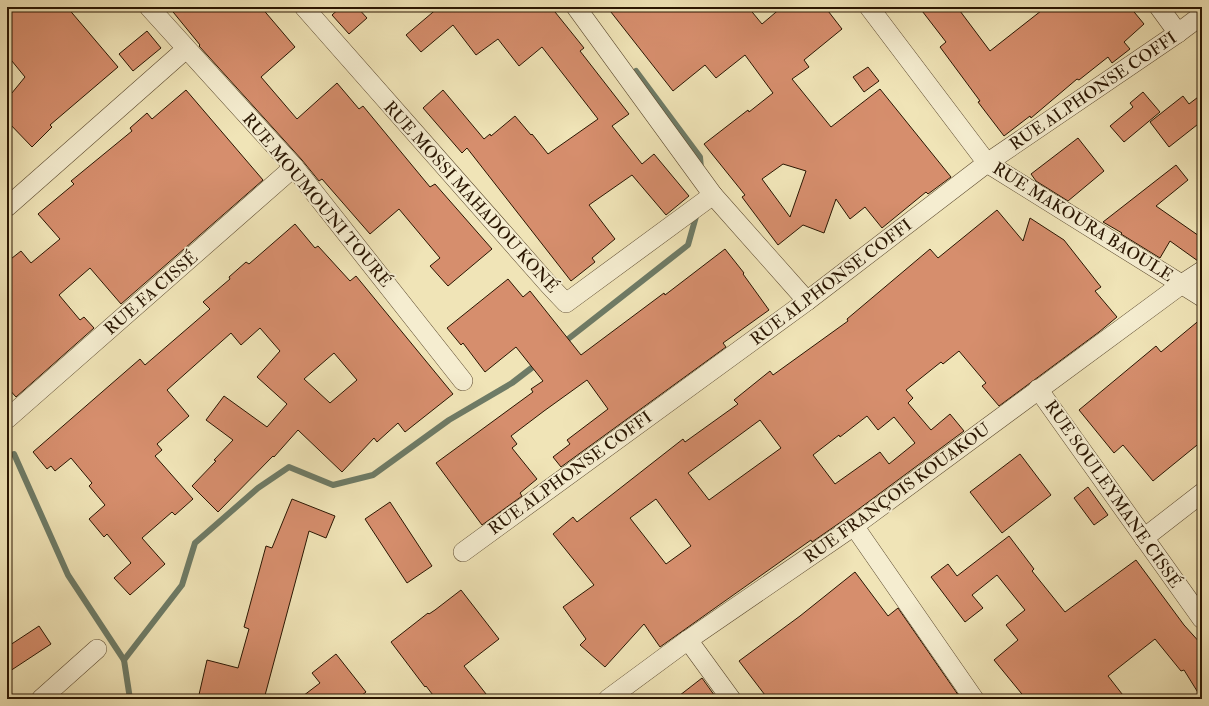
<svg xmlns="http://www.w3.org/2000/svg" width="1209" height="706" font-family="'IM FELL Double Pica',serif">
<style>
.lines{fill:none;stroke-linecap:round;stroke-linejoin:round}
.stream{stroke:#6e7b66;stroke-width:6}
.building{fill:#d68e6d;stroke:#2a1602;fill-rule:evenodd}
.minor-casing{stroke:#5c4a2f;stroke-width:20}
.minor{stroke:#f5edd0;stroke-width:19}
.labels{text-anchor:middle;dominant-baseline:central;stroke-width:4;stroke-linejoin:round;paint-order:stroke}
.street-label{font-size:17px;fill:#2a1602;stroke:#f5edd0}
</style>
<rect width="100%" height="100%" fill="#f0e4b7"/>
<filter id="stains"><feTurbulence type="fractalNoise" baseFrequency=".005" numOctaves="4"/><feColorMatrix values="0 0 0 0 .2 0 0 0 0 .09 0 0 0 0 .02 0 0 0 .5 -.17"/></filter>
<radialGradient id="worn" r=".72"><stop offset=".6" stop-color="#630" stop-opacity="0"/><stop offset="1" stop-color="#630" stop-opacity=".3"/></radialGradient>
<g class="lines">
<!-- stream -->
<g class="stream">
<path d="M636,71L700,157L701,168"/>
<path d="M563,343L688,245L697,213"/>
<path d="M14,454L68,575L124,660L130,699"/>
<path d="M124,660L182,585L195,543L258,488L289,467L333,485L373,475L449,420L512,383L538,363"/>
</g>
</g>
<!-- building -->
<g class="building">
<path d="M7,7H67L118,67L50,125L52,127L32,147L7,121V99L25,77L7,55Z"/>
<path d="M169,7H261L295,47L261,77L297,119L337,83L359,109L363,106L430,187L435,184L492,249L448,286L430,266L440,258L399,209L370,234L322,179L319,181L302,160L199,46L200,45Z"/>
<path d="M341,7H357L367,18L349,34L332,15Z"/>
<path d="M439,7H551L584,48L580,51L629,114L612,126L642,164L654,154L689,196L666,215L632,175L589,205L615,239L592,258L595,262L571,281L467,148L462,153L423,108L443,90L484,139L490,134L491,136L515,116L531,135L532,134L548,154L598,119L542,47L519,66L498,39L476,55L453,25L421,52L406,35Z"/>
<path d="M607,7H748L762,24L782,7H825L842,29L804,60L809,67L792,79L831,127L880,89L951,177L928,194L926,192L882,228L865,207L850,219L836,199L824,233L803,225L778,245L742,197L745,195L704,144L748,110L749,112L773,93L745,55L716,78L705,65L673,91ZM783,164L806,171L790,217L762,179Z"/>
<path d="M919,7H957L990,51L1046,7H1130L1144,24L1124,42L1130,49L1112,63L1108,57L1079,80L1077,79L1031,118L1030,116L1004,136L978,102L980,101L940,47L946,42Z"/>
<path d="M147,31L161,48L133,71L119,54Z"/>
<path d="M868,67L879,81L864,92L853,77Z"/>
<path d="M186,90L263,180L121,304L90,268L59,295L80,320L84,317L94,328L16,397L7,387V262L21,251L31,263L60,239L38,214L74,184L71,181L132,131L130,128L147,113L152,119Z"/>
<path d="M1143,92L1160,112L1124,142L1110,126L1133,107L1130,103Z"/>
<path d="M1202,94V121L1169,147L1150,122L1183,96L1189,104Z"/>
<path d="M1078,138L1104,171L1068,201L1036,181L1031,174Z"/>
<path d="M1176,165L1188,180L1156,206L1202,238V260L1198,261L1170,241L1160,258L1121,234L1122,233L1103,222Z"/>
<path d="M997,210L1023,241L1030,218L1064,240L1101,287L1095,291L1117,317L1099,332L999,406L982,386L986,383L959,351L943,364L941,362L906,390L913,398L908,403L931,430L950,414L964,431L848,517L812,542L811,540L660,647L644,624L605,667L580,645L586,639L563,607L594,585L553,534L573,517L577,522L683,439L685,442L738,404L734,400L770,371L773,375L848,321L847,319L930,249L938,258ZM867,416L878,430L894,417L915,443L889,464L880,452L835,484L813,455L839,435L840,437ZM760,420L781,448L709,500L688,473ZM656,499L691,546L666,564L630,518Z"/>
<path d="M295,224L315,248L318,246L350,281L356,276L453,394L405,432L398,423L377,442L374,438L342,472L298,430L274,457L273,456L218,512L192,486L216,461L214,460L233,440L206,420L224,396L267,427L287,404L257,377L280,351L260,328L241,345L231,333L167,390L189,416L157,444L162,450L155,456L193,499L175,515L172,512L142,538L165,564L130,595L114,578L131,563L107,534L104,537L89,519L105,505L89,486L92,483L71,458L55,471L51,466L47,469L33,452L140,359L145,365L210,309L203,302L230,279L229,277L246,262L249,264ZM334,353L357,380L330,403L304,379Z"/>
<path d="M725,249L744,273L743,274L769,310L723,343L726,347L561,467L553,457L570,444L567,440L608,409L587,380L544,411L511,436L517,444L512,448L537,479L520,493L522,496L482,525L436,463L533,392L531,389L543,381L516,347L485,372L463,343L461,345L447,328L508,279L523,297L530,291L581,355L664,293L665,295Z"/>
<path d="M1202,318V441L1153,481L1123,445L1114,453L1079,410L1156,346L1161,352Z"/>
<path d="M1020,454L1051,495L1002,533L970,492Z"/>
<path d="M1088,487L1108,515L1094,525L1074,498Z"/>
<path d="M292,499L335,516L326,538L309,531L264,699H198L207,660L238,668L249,629L244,627L266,546L272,548Z"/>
<path d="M390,502L432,566L407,583L365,519Z"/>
<path d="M1009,536L1034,569L1032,571L1065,612L1136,560L1184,625L1202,645V699L1184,670L1181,671L1155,639L1108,676L1126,699H1026L994,660L1018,640L1006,625L1025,610L997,575L972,595L983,608L965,622L931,577L948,564L957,576Z"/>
<path d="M855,572L888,616L898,608L961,699H768L739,661L800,616Z"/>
<path d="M461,590L499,639L464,666L490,699H436L426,686L425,687L391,642L428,613L429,614L435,610Z"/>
<path d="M39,626L51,644L7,673V647Z"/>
<path d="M336,654L366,692L357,699H299L320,683L312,673Z"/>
<path d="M702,678L717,699H675Z"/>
</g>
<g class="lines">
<defs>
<g id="minor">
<path d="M149,7L294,167L463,381"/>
<path d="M304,7L549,285L566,303L713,195"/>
<path d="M576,7L713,195L807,301"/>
<path d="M869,7L987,163L1202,297"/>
<path d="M1159,7L1178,33"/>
<path d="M7,207L186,49"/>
<path d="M1038,389L1202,619"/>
<path d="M7,419L294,167"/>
<path d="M854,526L974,699"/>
<path d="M1144,538L1202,493"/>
<path d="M463,552L807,301L987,163L1178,33L1202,15"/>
<path d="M688,640L731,699"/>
<path d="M41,699L97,649"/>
<path d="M608,699L688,640L854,526L1182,284L1202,271"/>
</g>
</defs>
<!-- minor casing -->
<use href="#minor" class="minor-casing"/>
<!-- minor -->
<use href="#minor" class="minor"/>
</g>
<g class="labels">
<!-- street labels -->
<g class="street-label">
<text transform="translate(1093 91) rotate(-34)">RUE ALPHONSE COFFI</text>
<text transform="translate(471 197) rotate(48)">RUE MOSSI MAHADOU KONÉ</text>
<text transform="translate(317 200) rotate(50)">RUE MOUMOUNI TOURÉ</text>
<text transform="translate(1083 222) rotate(32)">RUE MAKOURA BAOULE</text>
<text transform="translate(831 282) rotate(-37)">RUE ALPHONSE COFFI</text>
<text transform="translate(151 293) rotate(-41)">RUE FA CISSÉ</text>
<text transform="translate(570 473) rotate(-36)">RUE ALPHONSE COFFI</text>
<text transform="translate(897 493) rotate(-36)">RUE FRANÇOIS KOUAKOU</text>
<text transform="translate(1113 494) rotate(55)">RUE SOULEYMANE CISSÉ</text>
</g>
</g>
<!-- margin -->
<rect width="1209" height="706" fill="none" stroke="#f0e4b7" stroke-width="24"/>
<rect x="8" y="8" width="1193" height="690" fill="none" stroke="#2a1602" stroke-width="2"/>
<rect x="12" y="12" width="1185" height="682" fill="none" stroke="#2a1602"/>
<rect width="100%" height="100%" filter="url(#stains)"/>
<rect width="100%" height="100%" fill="url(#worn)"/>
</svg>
